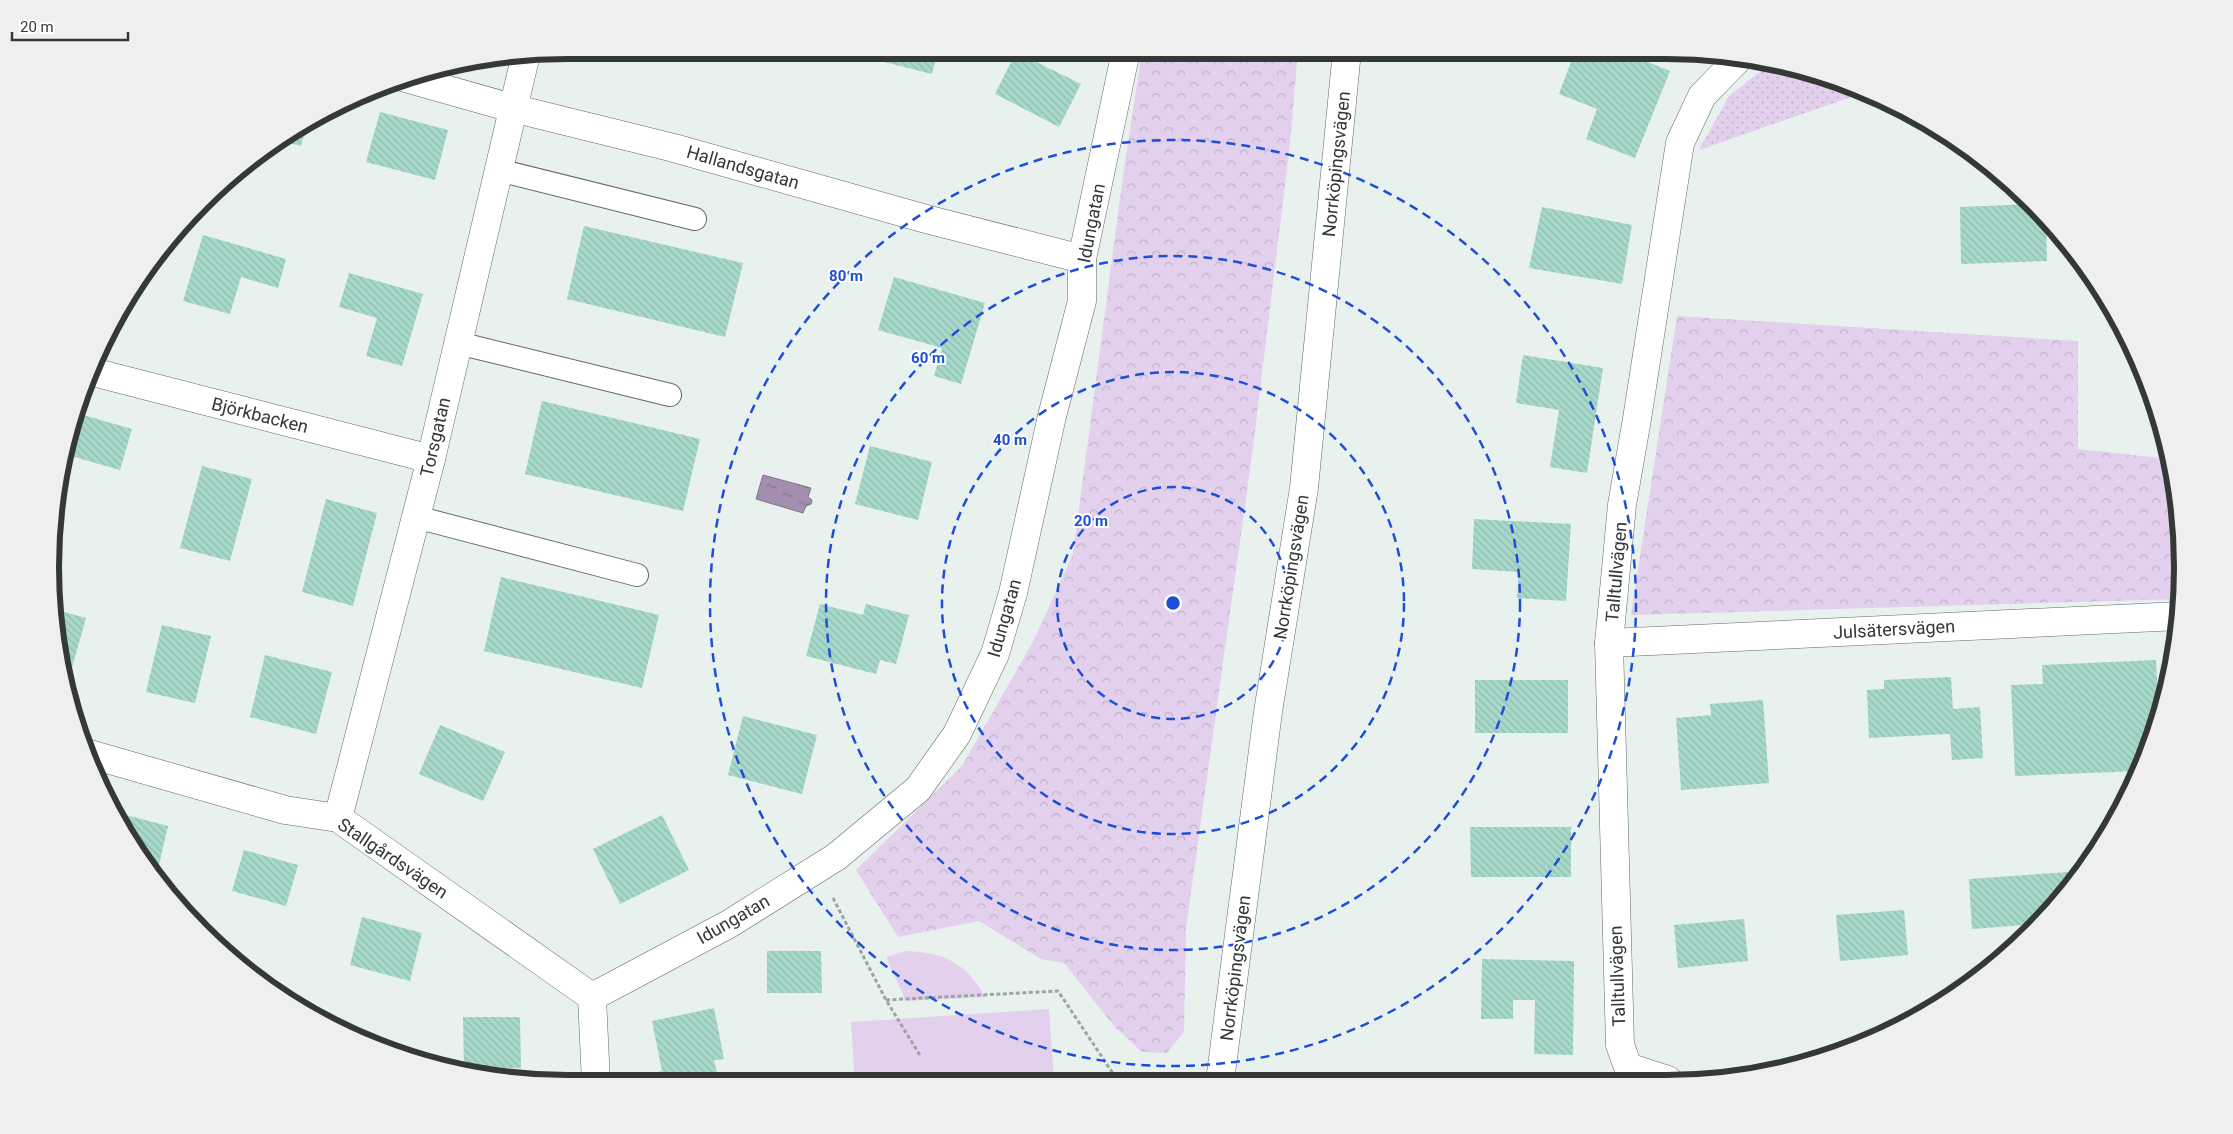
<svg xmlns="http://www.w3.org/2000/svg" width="2233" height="1134" font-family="Roboto,sans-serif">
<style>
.grass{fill:url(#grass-dots)}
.forest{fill:url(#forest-crowns)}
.park{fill:#e2d0ec}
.water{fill:url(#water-ripples);stroke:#82748c}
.building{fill:url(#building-back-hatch)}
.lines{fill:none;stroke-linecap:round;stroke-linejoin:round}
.lane-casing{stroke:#616967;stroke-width:24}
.street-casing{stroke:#616967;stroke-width:29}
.secondary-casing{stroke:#616967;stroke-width:29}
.path{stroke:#9da4a1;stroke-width:3;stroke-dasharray:4 2.5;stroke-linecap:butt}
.lane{stroke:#fff;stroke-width:22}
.street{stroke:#fff;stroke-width:28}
.secondary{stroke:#fff;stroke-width:28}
.ring{fill:none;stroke:#1d4ed8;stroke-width:2.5;stroke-dasharray:9 6}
.labels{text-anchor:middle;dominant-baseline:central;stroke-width:4;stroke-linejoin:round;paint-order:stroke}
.street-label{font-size:18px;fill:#343837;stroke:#fff}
.rim{fill:none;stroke:#343837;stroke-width:6}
.centre{fill:#1d4ed8;stroke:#fff;stroke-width:2.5}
.ring-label{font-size:15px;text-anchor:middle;font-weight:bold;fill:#1d4ed8;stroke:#fff;stroke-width:4;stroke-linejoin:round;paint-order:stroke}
</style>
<defs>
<pattern id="grass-dots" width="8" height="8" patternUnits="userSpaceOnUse" patternTransform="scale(1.25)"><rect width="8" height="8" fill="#e2d0ec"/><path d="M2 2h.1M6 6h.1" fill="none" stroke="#c2b3cb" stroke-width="1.8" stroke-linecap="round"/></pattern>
<pattern id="forest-crowns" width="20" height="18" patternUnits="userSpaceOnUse" patternTransform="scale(1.25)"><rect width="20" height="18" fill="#e2d0ec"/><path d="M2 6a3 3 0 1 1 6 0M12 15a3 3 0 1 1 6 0" fill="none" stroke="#c2b3cb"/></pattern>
<pattern id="water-ripples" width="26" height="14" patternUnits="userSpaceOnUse" patternTransform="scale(1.25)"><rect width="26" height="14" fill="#a48eb0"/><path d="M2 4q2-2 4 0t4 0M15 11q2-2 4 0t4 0" fill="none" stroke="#867590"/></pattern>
<pattern id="building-back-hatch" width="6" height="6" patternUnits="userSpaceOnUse" patternTransform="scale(1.25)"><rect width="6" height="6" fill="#a7d9cb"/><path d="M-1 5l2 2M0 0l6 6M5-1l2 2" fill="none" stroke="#90bbaf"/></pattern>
</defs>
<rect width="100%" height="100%" fill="#e8f1ee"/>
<!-- grass -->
<path class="grass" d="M1771,63L1800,68L1865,92L1699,150L1729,96Z"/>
<!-- forest -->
<g class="forest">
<path d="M1142,51H1298L1290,143L1253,448L1186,928L1184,1032L1167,1053L1142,1052L1114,1026L1064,963L1041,959L979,921L898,937L856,870L962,766L1034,640L1073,554L1123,176Z"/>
<path d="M1677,316L2078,341V449L2169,459L2179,499L2182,599L1631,615Z"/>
</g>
<!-- park -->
<g class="park">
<path d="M906,951C945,953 965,962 985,997L906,1001L886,957Z"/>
<path d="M1049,1009L1054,1081L855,1082L851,1022Z"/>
</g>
<!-- water -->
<path class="water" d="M763,475L811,488L808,497L812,500L811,504L806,506L803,513L756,499Z"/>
<!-- building -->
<g class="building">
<path d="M878,50H938L932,74L876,60Z"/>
<path d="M1575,51H1620L1670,71L1635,158L1586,139L1597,109L1559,94Z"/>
<path d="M1016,52L1081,84L1059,127L995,94Z"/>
<path d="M380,112L448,130L435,180L366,162Z"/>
<path d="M308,119L301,146L278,140L294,129Z"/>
<path d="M2032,204L2046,218L2047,261L1961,264L1960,207Z"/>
<path d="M1542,207L1632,225L1622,284L1529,268Z"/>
<path d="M584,226L743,263L725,337L567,299Z"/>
<path d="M203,235L286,259L278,288L241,277L230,314L183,301Z"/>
<path d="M349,273L423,294L402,366L366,356L377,318L339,307Z"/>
<path d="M894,277L985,303L961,384L934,376L942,348L878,330Z"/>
<path d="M1523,355L1603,368L1587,473L1550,467L1559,410L1516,403Z"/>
<path d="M542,401L700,439L683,511L525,474Z"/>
<path d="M76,413L132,429L120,470L64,454Z"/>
<path d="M870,446L932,462L918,520L855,504Z"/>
<path d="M202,466L252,479L230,561L180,548Z"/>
<path d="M326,499L377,513L353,606L302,592Z"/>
<path d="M1474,519L1571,524L1566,601L1517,598L1519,572L1472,569Z"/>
<path d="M501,577L659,615L642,688L484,651Z"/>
<path d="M820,604L863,615L866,604L909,615L896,664L880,660L876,674L806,656Z"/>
<path d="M53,609L86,618L71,671L62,668L54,635Z"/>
<path d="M162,625L211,636L195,703L146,692Z"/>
<path d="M265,655L332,672L316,734L250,717Z"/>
<path d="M2156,660L2159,719L2139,771L2015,776L2011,685L2043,684L2042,665Z"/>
<path d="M1951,677L1953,709L1980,707L1983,758L1952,760L1950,734L1869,738L1867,690L1884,689V680Z"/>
<rect x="1475" y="680" width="93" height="53"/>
<path d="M1763,700L1769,783L1681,790L1676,718L1711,715L1710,704Z"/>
<path d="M743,716L817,735L802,794L728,775Z"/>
<path d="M440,725L505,752L483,801L419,774Z"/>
<path d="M114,812L168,826L157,873L150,871Z"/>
<path d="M662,815L689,870L620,904L593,849Z"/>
<path d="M1470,827H1571V877H1471Z"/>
<path d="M244,850L298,865L286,906L232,891Z"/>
<path d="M2069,872L2070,886L2055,908L2037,924L1972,929L1969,879Z"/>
<path d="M1904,910L1908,955L1840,961L1836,915Z"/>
<path d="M362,917L422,933L410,981L350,965Z"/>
<path d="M1744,919L1748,961L1678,968L1674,925Z"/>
<path d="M767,951H821L822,993H767Z"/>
<path d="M1482,959L1574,961L1573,1055L1534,1054L1535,1000H1513V1019H1481Z"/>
<path d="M714,1008L724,1059L714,1060L719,1082L654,1083L652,1073L662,1071L652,1021Z"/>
<path d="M463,1017H520L521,1068H464Z"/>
</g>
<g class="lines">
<defs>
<g id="lane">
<path d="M498,170L695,219"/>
<path d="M458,343L670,395"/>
<path d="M416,517L637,575"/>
</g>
<g id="street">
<path d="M402,77L512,108L674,148L926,219L1082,259"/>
<path d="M89,371L431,459"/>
<path d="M1609,643L2179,616"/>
<path d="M86,753L285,810L338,818L592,997L596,1083"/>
<path d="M338,818L431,459L526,54"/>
<path d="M592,997L729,924L836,857L918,789L957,734L995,654L1013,593L1052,416L1082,301V259L1126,51"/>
<path d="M1668,1080L1628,1067L1620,1045L1609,643L1622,505L1637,419L1680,143L1702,96L1739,58"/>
</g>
<path id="secondary" d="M1220,1081L1268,712L1304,488L1347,51"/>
</defs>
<!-- lane casing -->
<use href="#lane" class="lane-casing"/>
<!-- street casing -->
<use href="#street" class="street-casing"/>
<!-- secondary casing -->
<use href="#secondary" class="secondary-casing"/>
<!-- path -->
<g class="path">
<path d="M833,898L886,1000L921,1057"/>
<path d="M886,1000L1058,991L1118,1081"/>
</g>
<!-- lane -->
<use href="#lane" class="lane"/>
<!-- street -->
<use href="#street" class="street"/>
<!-- secondary -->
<use href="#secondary" class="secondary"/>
</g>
<!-- distance rings -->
<g class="ring">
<circle cx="1173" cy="603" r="116"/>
<circle cx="1173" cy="603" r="231"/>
<circle cx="1173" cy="603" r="347"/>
<circle cx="1173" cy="603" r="463"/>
</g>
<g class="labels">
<!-- street labels -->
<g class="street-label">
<text transform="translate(1336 164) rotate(-84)">Norrköpingsvägen</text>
<text transform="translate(743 167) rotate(16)">Hallandsgatan</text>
<text transform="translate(1091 223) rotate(-79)">Idungatan</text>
<text transform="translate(260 415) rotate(14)">Björkbacken</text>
<text transform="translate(435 437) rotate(-77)">Torsgatan</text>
<text transform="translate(1291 567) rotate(-81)">Norrköpingsvägen</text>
<text transform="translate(1616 572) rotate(-85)">Talltullvägen</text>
<text transform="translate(1004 618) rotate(-74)">Idungatan</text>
<text transform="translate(1894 629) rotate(-3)">Julsätersvägen</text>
<text transform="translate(393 858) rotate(34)">Stallgårdsvägen</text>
<text transform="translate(733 919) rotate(-30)">Idungatan</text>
<text transform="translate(1235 968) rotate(-83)">Norrköpingsvägen</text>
<text transform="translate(1617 976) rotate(-92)">Talltullvägen</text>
</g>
</g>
<!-- crop -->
<path d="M0 0H2233V1134H0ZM567 59H1666A508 508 0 0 1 2174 567V567A508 508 0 0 1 1666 1075H567A508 508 0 0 1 59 567V567A508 508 0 0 1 567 59Z" fill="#efefef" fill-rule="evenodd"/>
<path class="rim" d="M567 59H1666A508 508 0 0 1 2174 567V567A508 508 0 0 1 1666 1075H567A508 508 0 0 1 59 567V567A508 508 0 0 1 567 59Z"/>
<circle cx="1173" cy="603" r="8" class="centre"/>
<g class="ring-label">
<text x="846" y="281">80 m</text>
<text x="928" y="363">60 m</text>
<text x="1010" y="445">40 m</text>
<text x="1091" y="526">20 m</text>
</g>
<!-- scale -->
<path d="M12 32v8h116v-8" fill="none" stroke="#343837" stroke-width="2.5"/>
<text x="20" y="32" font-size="15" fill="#343837" stroke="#ffffff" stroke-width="4" paint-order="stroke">20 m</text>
</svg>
